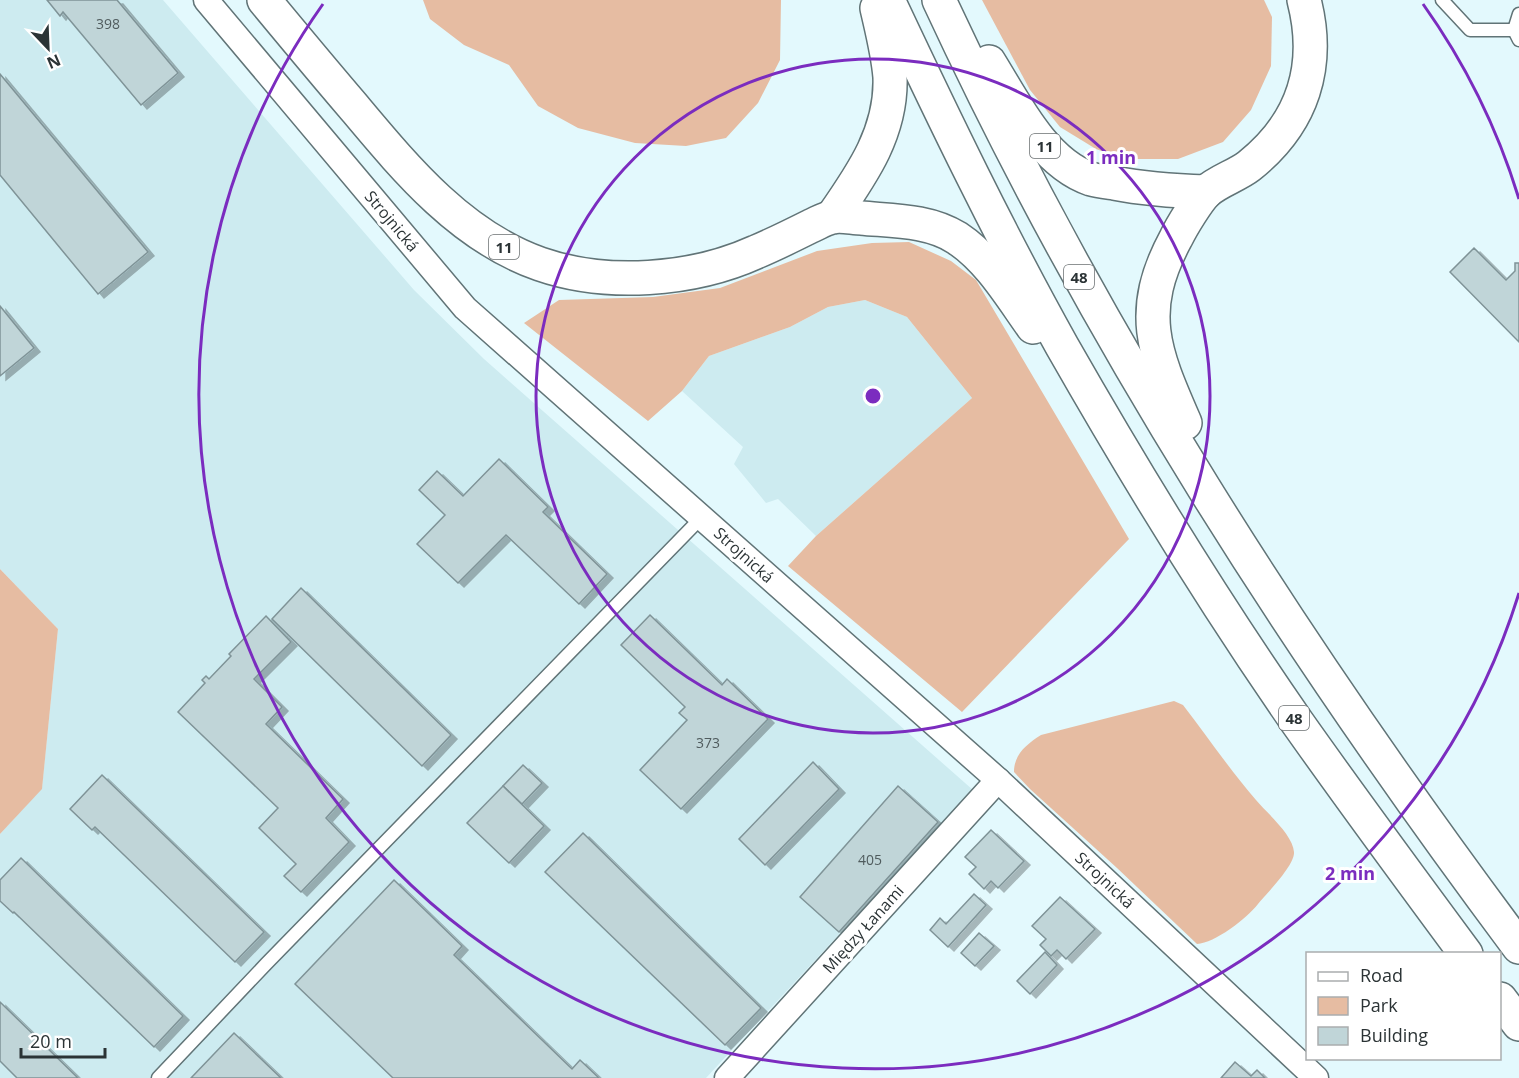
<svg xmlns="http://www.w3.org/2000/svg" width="1519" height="1078" font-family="'Open Sans',sans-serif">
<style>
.built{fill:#cdebf0}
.green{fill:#e6bca2}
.building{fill:#c0d5d8;stroke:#7f9397;stroke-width:1.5;filter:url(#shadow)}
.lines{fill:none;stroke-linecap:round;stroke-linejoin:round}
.lane-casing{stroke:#617477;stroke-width:15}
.street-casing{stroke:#617477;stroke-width:27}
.highway-casing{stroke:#617477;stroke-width:36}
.lane{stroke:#fff;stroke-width:12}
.street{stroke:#fff;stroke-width:24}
.highway{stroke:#fff;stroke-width:33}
.ring{fill:none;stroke:#7b2cbf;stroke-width:3}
.labels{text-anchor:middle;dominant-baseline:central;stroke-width:6;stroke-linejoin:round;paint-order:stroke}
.number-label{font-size:14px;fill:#505c5e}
.shield{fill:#fff;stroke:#6b7072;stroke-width:1.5}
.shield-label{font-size:15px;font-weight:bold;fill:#2b3335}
.street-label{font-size:16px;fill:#2b3335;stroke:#fff}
.centre{fill:#7b2cbf;stroke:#fff;stroke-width:3}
.ring-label{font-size:18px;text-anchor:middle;font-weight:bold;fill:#7b2cbf;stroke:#fff;stroke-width:6;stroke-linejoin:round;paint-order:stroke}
</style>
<defs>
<filter id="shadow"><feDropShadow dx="6" dy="4" stdDeviation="0" flood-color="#0004"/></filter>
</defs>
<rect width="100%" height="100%" fill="#e3f9fd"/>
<!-- built -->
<g class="built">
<path d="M0,0H163L414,290L484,359L973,790L706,1078H0V834L42,788L58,629L0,569Z"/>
<path d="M865,300L907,317L972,398L816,536L778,499L766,503L734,464L743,447L682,391L709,356L790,327L828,307Z"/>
</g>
<!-- green -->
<g class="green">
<path d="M423,0H781L780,60L758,103L726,138L686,146L635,143L578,128L538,106L509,65L464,45L430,19Z"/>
<path d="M982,0H1264L1272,17L1271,66L1251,110L1223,142L1178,159H1124L1096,149L1060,127L1030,90Z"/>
<path d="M909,242L951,261L976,280L1129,539L962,712L788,566L816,536L972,398L907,317L865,300L828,307L790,327L709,356L682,391L648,421L524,323L559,300L653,297L720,288L817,251L872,243Z"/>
<path d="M0,569L58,629L42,789L0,834Z"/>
<path d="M1174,701L1183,705C1207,736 1230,770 1256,800C1267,813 1293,835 1294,852C1295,865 1267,893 1258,904C1246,919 1215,943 1197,944L1117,868L1030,789L1014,772C1014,754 1027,744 1041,735Z"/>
</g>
<!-- building -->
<g class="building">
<path d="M47,0H117L178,73L141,105L63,12L60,16Z"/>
<path d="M0,74L148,252L98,294L0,175Z"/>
<path d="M1474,248L1506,280L1515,271V263H1519V342L1450,272Z"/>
<path d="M0,306L34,348L0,376Z"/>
<path d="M499,459L548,507L543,512L607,574L579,604L506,535L458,583L417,544L445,515L419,490L437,471L463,496Z"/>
<path d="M301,588L451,735L422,766L272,619Z"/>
<path d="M650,615L722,685L727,679L768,719L681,809L640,770L687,720L679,713L685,707L621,645Z"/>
<path d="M266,616L291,642L254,679L282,707L266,724L343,799L326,818L349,842L301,892L284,876L296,864L259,828L278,808L178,712L205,683L202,680L206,676L209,679L231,656L229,654Z"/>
<path d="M813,762L839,789L765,865L739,839Z"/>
<path d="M523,765L542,783L522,804L503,786Z"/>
<path d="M102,775L264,932L235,962L95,827L92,830L70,809Z"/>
<path d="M503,786L544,826L509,863L467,823Z"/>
<path d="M898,786L938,822L839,932L800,897Z"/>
<path d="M991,830L1024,861L998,888L991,881L984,889L969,874L976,867L965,857Z"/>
<path d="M583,833L761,1008L725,1045L545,872Z"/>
<path d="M21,858L183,1016L154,1047L14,912L13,913L0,901V880Z"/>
<path d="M394,880L462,946L454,955L572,1069L580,1060L599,1078H393L295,984Z"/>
<path d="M974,894L986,905L948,947L930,930L940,918L946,924Z"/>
<path d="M1060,897L1095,929L1066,959L1057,950L1051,956L1040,945L1046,939L1032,926Z"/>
<path d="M979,933L994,946L975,966L961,953Z"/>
<path d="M1045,952L1057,965L1030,994L1017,981Z"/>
<path d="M0,1002L78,1078H17L0,1061Z"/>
<path d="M234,1033L281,1078H191Z"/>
<path d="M1235,1062L1251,1076L1257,1070L1265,1078H1221Z"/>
</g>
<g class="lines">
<defs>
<g id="lane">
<path d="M1442,0L1470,30H1514"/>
<path d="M1519,14L1514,30L1519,40"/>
<path d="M158,1078L266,964L702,517"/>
</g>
<g id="street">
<path d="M206,0L465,308L998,780L1316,1078"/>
<path d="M727,1078L998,780"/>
</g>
<g id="highway">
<path d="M264,0C293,35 322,70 352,105C404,167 460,236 540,264C606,287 692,281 756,252C775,244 793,235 811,226C818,223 826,218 833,217C841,215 853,218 861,218C893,221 929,220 957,238C990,260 1010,295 1033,327"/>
<path d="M888,0C943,117 999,233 1062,346C1135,474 1213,601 1297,722C1352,800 1409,877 1466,954"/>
<path d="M939,0C1095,337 1297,650 1519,947"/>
<path d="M989,62C1014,102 1043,163 1091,179C1098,181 1107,182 1114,183C1145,189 1175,191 1206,192"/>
<path d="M833,216C863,173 892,131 890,77C888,53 882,30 877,8"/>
<path d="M1185,423C1154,352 1136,312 1176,238C1182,226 1197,201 1206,192C1218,181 1236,176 1249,166C1303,123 1321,66 1304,0"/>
<path d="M1500,999L1519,1024"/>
</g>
</defs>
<!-- lane casing -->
<use href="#lane" class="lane-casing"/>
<!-- street casing -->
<use href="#street" class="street-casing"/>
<!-- highway casing -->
<use href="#highway" class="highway-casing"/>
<!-- lane -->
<use href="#lane" class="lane"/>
<!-- street -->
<use href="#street" class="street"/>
<!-- highway -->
<use href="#highway" class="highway"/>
</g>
<!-- distance rings -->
<g class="ring">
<circle cx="873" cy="396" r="337"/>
<path d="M1519 593A675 675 0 1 1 323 4M1423 4A675 675 0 0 1 1519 199"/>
</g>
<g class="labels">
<!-- number labels -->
<g class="number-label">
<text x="108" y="23">398</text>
<text x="708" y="742">373</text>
<text x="870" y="859">405</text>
</g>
<!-- shield labels -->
<g class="shield">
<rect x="1030" y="134" width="30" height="24" rx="4.5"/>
<rect x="489" y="235" width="30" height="24" rx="4.5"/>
<rect x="1064" y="265" width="30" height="24" rx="4.5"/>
<rect x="1279" y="706" width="30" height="24" rx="4.5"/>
</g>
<g class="shield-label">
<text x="1045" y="146">11</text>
<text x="504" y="247">11</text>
<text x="1079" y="277">48</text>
<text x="1294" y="718">48</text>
</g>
<!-- street labels -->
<g class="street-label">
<text transform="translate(392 221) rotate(50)">Strojnická</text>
<text transform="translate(744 555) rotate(42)">Strojnická</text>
<text transform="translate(1105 880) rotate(43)">Strojnická</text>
<text transform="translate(863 929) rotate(-48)">Między Łanami</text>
</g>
</g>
<circle cx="873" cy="396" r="9" class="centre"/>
<g class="ring-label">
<text x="1111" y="164">1 min</text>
<text x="1350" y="880">2 min</text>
</g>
<!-- legend -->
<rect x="1306" y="952" width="195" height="108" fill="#ffffff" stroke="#aaadae" stroke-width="1.5"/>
<rect x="1318" y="972" width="30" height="9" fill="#ffffff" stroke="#aaadae" stroke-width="1.5"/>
<text x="1360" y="982" font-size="18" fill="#2b3335">Road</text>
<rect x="1318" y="997" width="30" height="18" fill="#e6bca2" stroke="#aaadae" stroke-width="1.5"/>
<text x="1360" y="1012" font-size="18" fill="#2b3335">Park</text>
<rect x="1318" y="1027" width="30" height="18" fill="#c0d5d8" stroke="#aaadae" stroke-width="1.5"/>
<text x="1360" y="1042" font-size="18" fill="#2b3335">Building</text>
<!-- north arrow -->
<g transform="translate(48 48) rotate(157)" stroke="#ffffff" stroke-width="4.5" paint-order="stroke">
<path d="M0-4.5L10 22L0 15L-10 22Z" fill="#2b3335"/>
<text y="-9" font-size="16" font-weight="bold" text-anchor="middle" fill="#2b3335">N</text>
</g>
<!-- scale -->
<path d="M21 1048v9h84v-9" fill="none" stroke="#2b3335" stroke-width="3"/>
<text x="30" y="1048" font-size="18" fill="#2b3335" stroke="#ffffff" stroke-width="4.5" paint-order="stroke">20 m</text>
</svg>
